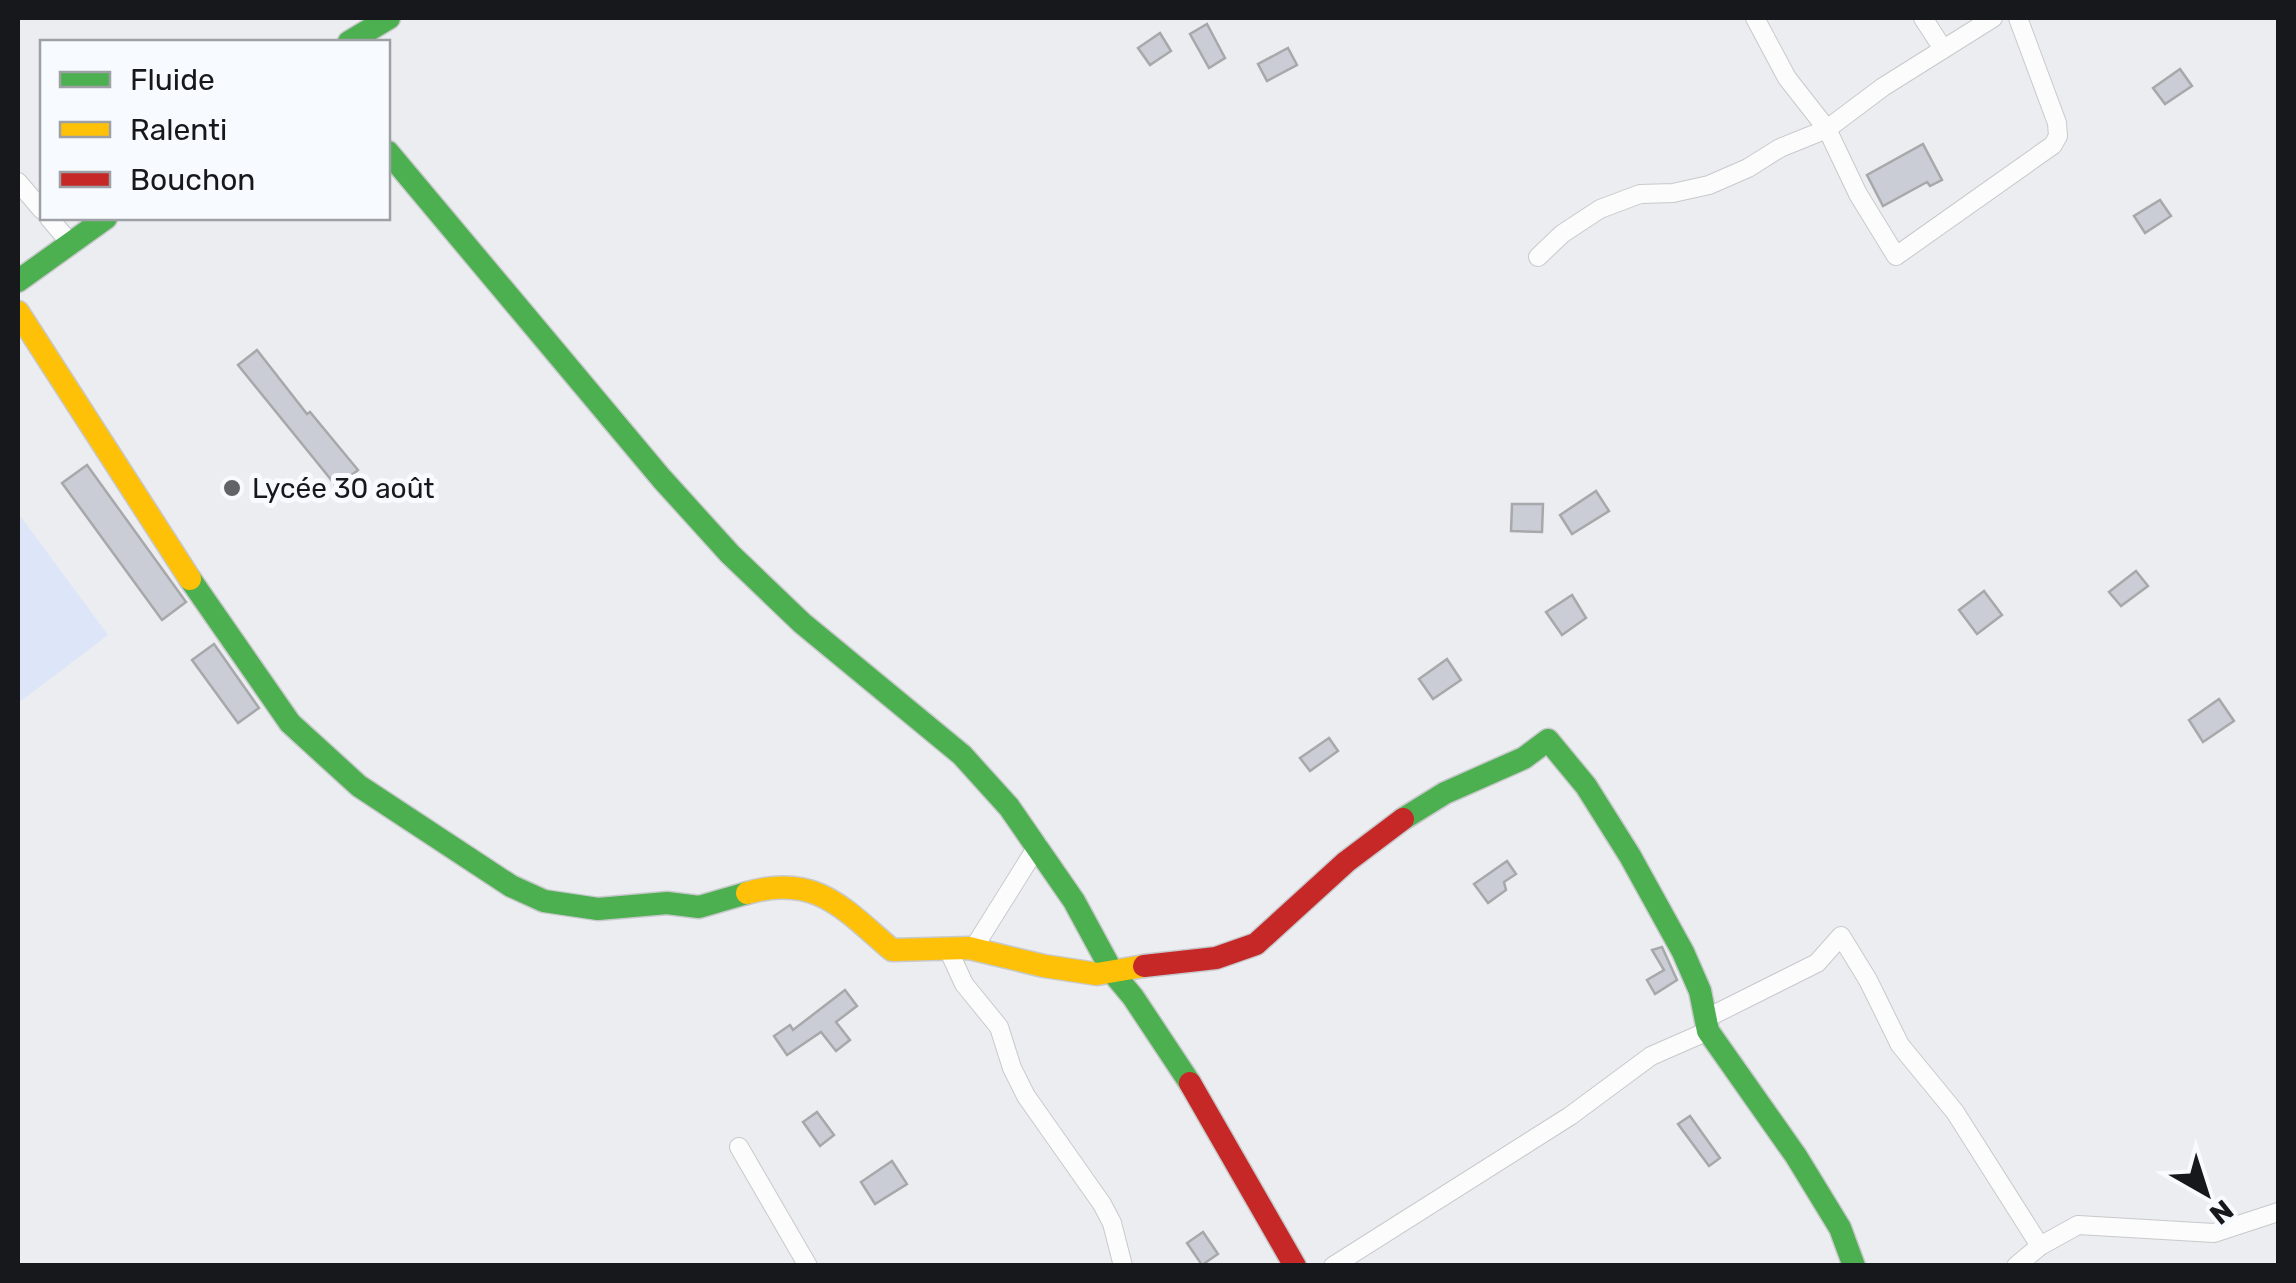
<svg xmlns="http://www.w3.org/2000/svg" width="2296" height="1283" font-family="Rubik,sans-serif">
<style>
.green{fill:#dde5f8}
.building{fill:#cacdd6;stroke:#a7a8aa;stroke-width:2.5}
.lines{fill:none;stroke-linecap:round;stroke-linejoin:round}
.street-casing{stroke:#c8c9cb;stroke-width:20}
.fast-casing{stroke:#c8c9cb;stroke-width:25}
.slow-casing{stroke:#c8c9cb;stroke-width:25}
.jam-casing{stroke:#c8c9cb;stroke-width:25}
.street{stroke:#fcfcfd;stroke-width:18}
.fast{stroke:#4caf50;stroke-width:22}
.slow{stroke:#ffc107;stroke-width:22}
.jam{stroke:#c62828;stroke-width:22}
.poi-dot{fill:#626366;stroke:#f7faff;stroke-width:4}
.labels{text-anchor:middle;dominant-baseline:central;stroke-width:10;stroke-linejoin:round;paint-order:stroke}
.poi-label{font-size:28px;fill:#17181b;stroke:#f7faff;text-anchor:start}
</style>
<rect width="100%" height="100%" fill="#ecedf1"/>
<!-- green -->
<path class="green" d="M18,513L108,635L18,703Z"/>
<!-- building -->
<g class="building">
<path d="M1207,24L1225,58L1209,68L1190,34Z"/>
<path d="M1160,33L1171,51L1150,65L1138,48Z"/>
<path d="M1288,48L1297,65L1267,81L1258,64Z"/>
<path d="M2180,69L2192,86L2165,104L2153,88Z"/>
<path d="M1923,144L1942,180L1930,186L1927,182L1883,206L1867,175Z"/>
<path d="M2160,200L2171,216L2145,233L2134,216Z"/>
<path d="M257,350L307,414L310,412L358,470L337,487L238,365Z"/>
<path d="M87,465L186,602L162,620L62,483Z"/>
<path d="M1596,491L1609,511L1572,534L1560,515Z"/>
<path d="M1512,504H1543L1542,532L1511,531Z"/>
<path d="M2136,571L2148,586L2121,606L2109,592Z"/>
<path d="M1984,591L2002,615L1977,634L1959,610Z"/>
<path d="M1572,595L1586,618L1562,635L1546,612Z"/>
<path d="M214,644L259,708L238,723L192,660Z"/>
<path d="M1447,659L1461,680L1433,699L1419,679Z"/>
<path d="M2219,699L2234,721L2203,742L2189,720Z"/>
<path d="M1329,738L1338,751L1310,771L1300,758Z"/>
<path d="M1507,861L1516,874L1504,882L1506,890L1488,903L1474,884Z"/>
<path d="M1662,947L1677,980L1655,994L1647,980L1664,970L1652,950Z"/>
<path d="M845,990L857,1006L836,1022L850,1040L836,1051L821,1032L787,1055L774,1036L790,1025L793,1030Z"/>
<path d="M817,1112L834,1135L820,1146L803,1122Z"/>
<path d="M1690,1116L1720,1158L1709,1166L1678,1124Z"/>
<path d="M892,1161L907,1184L875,1204L861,1182Z"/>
<path d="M1203,1232L1218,1254L1202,1265L1187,1243Z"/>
</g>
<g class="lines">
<defs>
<g id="street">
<path d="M1755,18L1787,78L1827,129L1858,194L1896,256L2053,145L2058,136L2057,123L2018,18"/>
<path d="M1923,18L1943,49"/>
<path d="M18,182L42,210"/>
<path d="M49,218L71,244"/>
<path d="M1538,257L1562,234L1600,209L1640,194L1673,193L1709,185L1748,168L1780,148L1827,129L1883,87L1993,18"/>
<path d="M947,947L964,984L999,1027L1012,1068L1026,1096L1102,1204L1112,1223L1123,1266"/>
<path d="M973,949L1038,845"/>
<path d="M1705,1019L1817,963L1841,936L1868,980L1900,1045L1955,1112L2040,1246"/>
<path d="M739,1147L808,1266"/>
<path d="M1333,1266L1570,1116L1651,1056L1708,1031"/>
<path d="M2016,1266L2040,1246L2078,1225L2214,1233L2278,1212"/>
</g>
<g id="fast">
<path d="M349,42L389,18"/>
<path d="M388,152L662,479L730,554L802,623L962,755L1009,807L1074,901L1113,973L1133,997L1190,1083"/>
<path d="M18,281L106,218"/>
<path d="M190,579L290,723L359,786L511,886L544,901L598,909L667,903L699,907L747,893"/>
<path d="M1403,819L1445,793L1524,758L1548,740L1586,786L1630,856L1683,952L1700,991L1708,1031L1796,1156L1840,1228L1854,1266"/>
</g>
<g id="slow">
<path d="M18,312L190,579"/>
<path d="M747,893C816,873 844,909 892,950L969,948L1044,966L1097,974L1144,966"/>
</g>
<g id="jam">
<path d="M1144,966L1216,958L1256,944L1346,862L1403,819"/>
<path d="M1190,1083L1295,1266"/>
</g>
</defs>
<!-- street casing -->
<use href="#street" class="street-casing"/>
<!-- fast casing -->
<use href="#fast" class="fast-casing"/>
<!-- slow casing -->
<use href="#slow" class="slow-casing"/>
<!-- jam casing -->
<use href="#jam" class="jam-casing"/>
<!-- street -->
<use href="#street" class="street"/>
<!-- fast -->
<use href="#fast" class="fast"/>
<!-- slow -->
<use href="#slow" class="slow"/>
<!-- jam -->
<use href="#jam" class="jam"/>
</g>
<!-- markers -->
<circle class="poi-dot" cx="232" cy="488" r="10"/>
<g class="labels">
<!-- poi labels -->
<g class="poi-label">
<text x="252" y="488">Lycée 30 août</text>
</g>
</g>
<!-- border -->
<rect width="2296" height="1283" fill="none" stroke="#17181b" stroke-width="40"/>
<!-- legend -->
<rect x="40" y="40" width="350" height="180" fill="#f7faff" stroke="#9da0a4" stroke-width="2.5"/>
<rect x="60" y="72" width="50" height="15" fill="#4caf50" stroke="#9da0a4" stroke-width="2.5"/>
<text x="130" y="90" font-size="30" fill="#17181b">Fluide</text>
<rect x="60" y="122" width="50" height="15" fill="#ffc107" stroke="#9da0a4" stroke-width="2.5"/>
<text x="130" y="140" font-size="30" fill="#17181b">Ralenti</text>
<rect x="60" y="172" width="50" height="15" fill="#c62828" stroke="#9da0a4" stroke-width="2.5"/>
<text x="130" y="190" font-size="30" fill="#17181b">Bouchon</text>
<!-- north arrow -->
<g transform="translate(2206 1193) rotate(141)" stroke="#f7faff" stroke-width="8" paint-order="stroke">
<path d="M0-8L18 38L0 25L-18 38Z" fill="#17181b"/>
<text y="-15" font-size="28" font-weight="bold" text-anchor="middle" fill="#17181b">N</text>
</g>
</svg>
